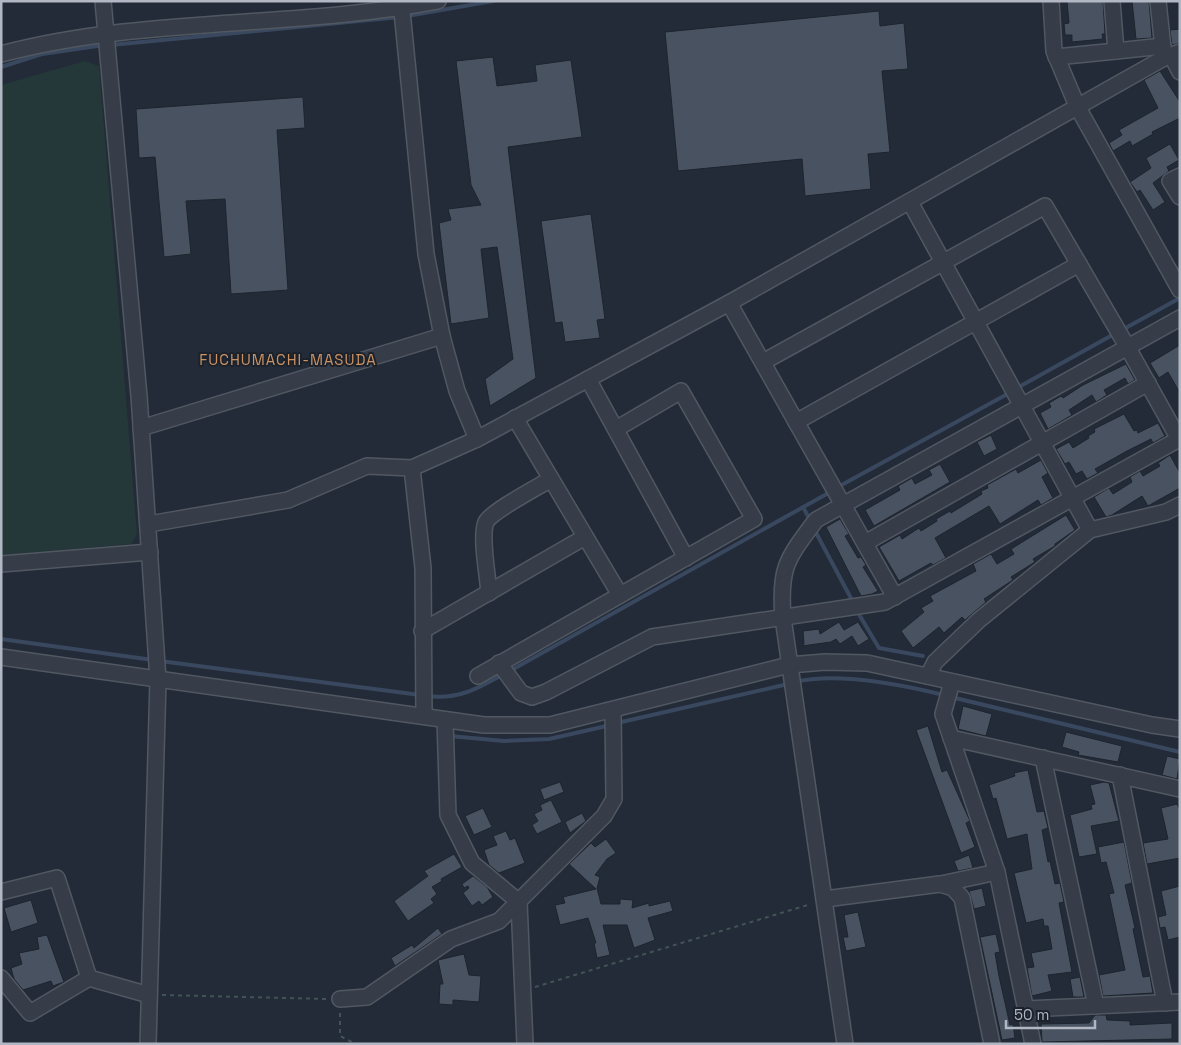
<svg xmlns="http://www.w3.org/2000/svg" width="1181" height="1045" font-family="'Space Grotesk',sans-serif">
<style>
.green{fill:#253839}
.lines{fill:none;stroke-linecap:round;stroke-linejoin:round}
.stream{stroke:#39485f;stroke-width:4}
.building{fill:#495261;stroke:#1d242e}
.minor-casing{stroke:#515862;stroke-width:18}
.path{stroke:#425355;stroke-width:2;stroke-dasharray:4 4;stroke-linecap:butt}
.minor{stroke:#363d48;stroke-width:15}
.labels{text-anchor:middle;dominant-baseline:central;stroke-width:4;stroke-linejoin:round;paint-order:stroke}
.neighbourhood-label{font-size:15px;letter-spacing:1px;fill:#cb9264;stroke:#1b222c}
</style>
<rect width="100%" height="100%" fill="#222b37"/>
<!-- green -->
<path class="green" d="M85,61L99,66L137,534L131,544L1,555V85Z"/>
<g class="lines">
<!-- stream -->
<g class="stream">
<path d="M407,16L493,1"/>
<path d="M111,45L400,17"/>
<path d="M1,67L42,54L104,45"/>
<path d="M1122,330L1180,298"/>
<path d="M1017,388L1116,333"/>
<path d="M838,487L1011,392"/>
<path d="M803,507L810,520"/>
<path d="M814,529L853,602"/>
<path d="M857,611L879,648L923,656"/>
<path d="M1,639L153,660"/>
<path d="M160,661L420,695"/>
<path d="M508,672L832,491"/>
<path d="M795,682C836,672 903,685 944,695"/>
<path d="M427,696C457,700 477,689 502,675"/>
<path d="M951,697L1180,752"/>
<path d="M617,723L788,684"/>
<path d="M450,736L504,741L549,739L611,725"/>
</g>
</g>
<!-- building -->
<g class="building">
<path d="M1067,1H1103L1105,34H1102L1103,39L1072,42V35H1065L1064,24L1069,23Z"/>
<path d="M1132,1H1149L1152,38L1136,39Z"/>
<path d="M879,11L880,26L904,23L908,69L882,71L890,152L868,154L871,189L805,196L802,159L678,171L665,32Z"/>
<path d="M1180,29V43L1172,45L1170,30Z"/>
<path d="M493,57L497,86L537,81L535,65L571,60L582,137L508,147L536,378L490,406L485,379L513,359L497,247L481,249L489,318L451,324L439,223L451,220L448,209L481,205L471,185L456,61Z"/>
<path d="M1160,71L1180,102V118L1152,132L1153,134L1132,146L1130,141L1113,151L1109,143L1122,135L1119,130L1158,108L1144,80Z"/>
<path d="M303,97L305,128L277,130L288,290L231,294L225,199L186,201L191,254L164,257L155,157L139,158L136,109Z"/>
<path d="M1170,144L1179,160L1167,167L1169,171L1153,183L1165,202L1153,210L1140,190L1137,192L1130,182L1151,168L1146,158Z"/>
<path d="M591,214L605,319L597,320L600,338L565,342L562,322L555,323L541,221Z"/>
<path d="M1180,345V393L1168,372L1159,378L1150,363Z"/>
<path d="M1126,364L1135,380L1128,384L1125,378L1104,390L1107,395L1096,402L1092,395L1069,410L1072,415L1048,429L1040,413L1051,407L1049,403L1061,396L1063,398L1083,385Z"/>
<path d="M1124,414L1134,431L1137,430L1138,433L1158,423L1165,436L1153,443L1151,439L1127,451L1095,469L1098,473L1087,479L1082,471L1076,474L1069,462L1065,464L1056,449L1069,442L1073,448L1089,438L1088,436L1095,432L1094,429Z"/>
<path d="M991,435L997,449L984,456L977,442Z"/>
<path d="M1170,455L1180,473V488L1148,506L1142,496L1112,515L1106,517L1094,497L1109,488L1113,494L1132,482L1130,477L1140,471L1143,476L1160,466L1158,463Z"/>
<path d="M1041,460L1048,473L1042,477L1053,498L1041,505L1038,500L1000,524L989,506L935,538L946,558L933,565L931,563L899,581L879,547L900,535L902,539L919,528L921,531L937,521L936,519L950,511L951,513L982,494L981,491L988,488L987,485L1016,469L1018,473Z"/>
<path d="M940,464L950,482L874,526L865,510L900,490L898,486L912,478L915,484L932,475L929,470Z"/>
<path d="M1066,515L1075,530L1055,544V546L1033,559L1035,562L1011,577L1013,580L984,599L986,602L965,620L962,617L944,633L939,627L913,648L901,631L924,612L921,608L933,601L930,596L976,571L973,564L991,554L997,564L1014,554L1011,549Z"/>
<path d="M840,519L849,534L845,536L858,558L861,557L866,565L863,567L878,591L872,594L861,596L826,527Z"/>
<path d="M839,622L844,630L858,622L869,639L858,646L852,636L840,644L836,639L831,642L802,646L804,644L803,631L819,629L820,634Z"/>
<path d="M963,706L992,714L986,736L958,729Z"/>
<path d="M928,726L942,772L947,770L970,821L966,823L975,847L961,853L916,730Z"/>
<path d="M1066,732L1122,746L1118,762L1078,755L1079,752L1062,747Z"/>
<path d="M1167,756L1180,759L1177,779L1162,775Z"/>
<path d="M1028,770L1037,812L1044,811L1048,828L1042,830L1048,862L1050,861L1055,884L1060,883L1064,902L1059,903L1072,972L1048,975L1052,991L1032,996L1027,968L1034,967L1031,953L1052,949L1048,926H1044L1043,919L1026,923L1014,873L1032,869L1027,834L1007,839L996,798L993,799L989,785L1015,776L1014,773Z"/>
<path d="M560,782L564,792L544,800L540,789Z"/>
<path d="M1104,782L1109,783L1119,821L1091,826L1097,854L1079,857L1070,815L1092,809L1091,805L1095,804L1090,785Z"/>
<path d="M551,800L562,822L537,834L532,825L538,821L534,814L542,810L540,805Z"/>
<path d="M1177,804L1180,810V858L1147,864L1143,843L1168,839L1161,808Z"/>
<path d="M483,808L492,827L474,835L465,816Z"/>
<path d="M582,813L586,821L570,833L565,822Z"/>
<path d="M506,831L510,840L515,838L525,863L499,873L489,865L484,850L497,845L493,836Z"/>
<path d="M606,839L616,853L607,859L595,875L600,877L597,888L601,904H620V899L633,900L632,908L649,903V906L670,901L673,911L648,918L655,940L634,948L627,925H603L610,955L597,958L594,943H596L588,918L560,925L555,905L565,903L563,897L596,889L569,864L591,843L595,847Z"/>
<path d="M1124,842L1132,883L1125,885L1135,928L1133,929L1143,977L1150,976L1153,993L1103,996L1099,975L1125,970L1109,894L1114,893L1106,862L1101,863L1098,847Z"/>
<path d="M454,854L462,867L441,879L442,881L432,887L437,894L431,899L434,903L408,921L394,901L428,876L424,871Z"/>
<path d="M969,855L973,868L958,871L954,861Z"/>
<path d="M473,876L487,887L493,897L482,905L479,901L472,906L463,893L469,888L468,886L464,888L462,884Z"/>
<path d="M1180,886V937L1168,940L1165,927L1160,928L1158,917L1166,915L1161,891Z"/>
<path d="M982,888L986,906L974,909L969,891Z"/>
<path d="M31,900L38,923L11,932L4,908Z"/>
<path d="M858,912L866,947L846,951L843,937H848L844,915Z"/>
<path d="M438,928L442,934L395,966L391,958L412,945L414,948Z"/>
<path d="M996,934L1000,952L995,953L999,976L1010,1025L1013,1024L1015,1038L1002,1040L980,937Z"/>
<path d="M47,935L64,982L53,986L51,981L23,990L14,979L11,968L22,964L19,953L39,949L37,937Z"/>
<path d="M464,954L469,975L481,976L479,1002L453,1000V1005L439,1004L440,984H443L438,960Z"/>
<path d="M1080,977L1084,997H1073L1070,979Z"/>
<path d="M1095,1015H1106L1107,1020L1130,1021V1025L1172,1023V1039L1042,1042L1041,1024L1089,1023Z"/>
</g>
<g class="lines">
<defs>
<g id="minor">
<path d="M103,1L139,396L158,680L148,1044"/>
<path d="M401,1L426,254L442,336L457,391L477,439"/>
<path d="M1051,1L1054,51L1077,106L1180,290"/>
<path d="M1158,1L1164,58"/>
<path d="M1116,51L1163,46"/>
<path d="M1,54C144,16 294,29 438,1"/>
<path d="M1171,55L1180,72"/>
<path d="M1056,57L1116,51L1112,1"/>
<path d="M1180,176L1170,181L1180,197"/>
<path d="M910,202L1090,530"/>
<path d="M729,303L895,597"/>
<path d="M763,362L1045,206L1128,348L1180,441"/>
<path d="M588,379L686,558"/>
<path d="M515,418L620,595"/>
<path d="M796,422L1079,264"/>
<path d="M141,428L442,336"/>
<path d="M412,468L423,568L424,716"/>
<path d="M149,524L288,500L367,466L412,468L477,439L729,303L1164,58L1180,52"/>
<path d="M865,543L1148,383"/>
<path d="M1,564L150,552"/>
<path d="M489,593C488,577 480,536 486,522C492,511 538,487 551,479"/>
<path d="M422,631L585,537"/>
<path d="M1,657L484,725H550L789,665L825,662L867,663L1152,725L1180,729"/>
<path d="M499,663L521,693L532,697L546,692L652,637L885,602L1179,439"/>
<path d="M478,676L754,519L681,391L616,429"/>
<path d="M928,676L935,662L979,620L1090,530L1166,512L1180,505"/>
<path d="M952,682L943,714L997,872L1033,1044"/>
<path d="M445,720L448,815L472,863L519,902L525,1044"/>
<path d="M951,738L1180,789"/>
<path d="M1043,758L1096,1006"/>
<path d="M1120,775L1165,1003"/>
<path d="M941,884L997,872"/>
<path d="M1,892L57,878L89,978L149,995"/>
<path d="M825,899L940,884L953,888L962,898L992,1044"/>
<path d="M1,978L30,1013L89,978"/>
<path d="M340,999L367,997L451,939L499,921L604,816L614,799L613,711"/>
<path d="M1026,1009L1180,1002"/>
<path d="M845,1044L783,618C779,567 787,559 816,520L1180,318"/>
</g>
</defs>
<!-- minor casing -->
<use href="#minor" class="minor-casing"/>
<!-- path -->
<g class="path">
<path d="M535,987L811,904"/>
<path d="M162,995L327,999"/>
<path d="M340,1013V1036L356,1044H364"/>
</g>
<!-- minor -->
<use href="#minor" class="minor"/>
</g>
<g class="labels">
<!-- neighbourhood labels -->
<g class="neighbourhood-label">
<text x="288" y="359">FUCHUMACHI-MASUDA</text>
</g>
</g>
<!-- border -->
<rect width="1181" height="1045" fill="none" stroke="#b1b8c4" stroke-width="5"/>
<!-- scale -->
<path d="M1006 1020v8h89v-8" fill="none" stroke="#b1b8c4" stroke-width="2.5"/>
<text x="1014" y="1020" font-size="15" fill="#b1b8c4" stroke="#1b222c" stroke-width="4" paint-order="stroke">50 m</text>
</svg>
